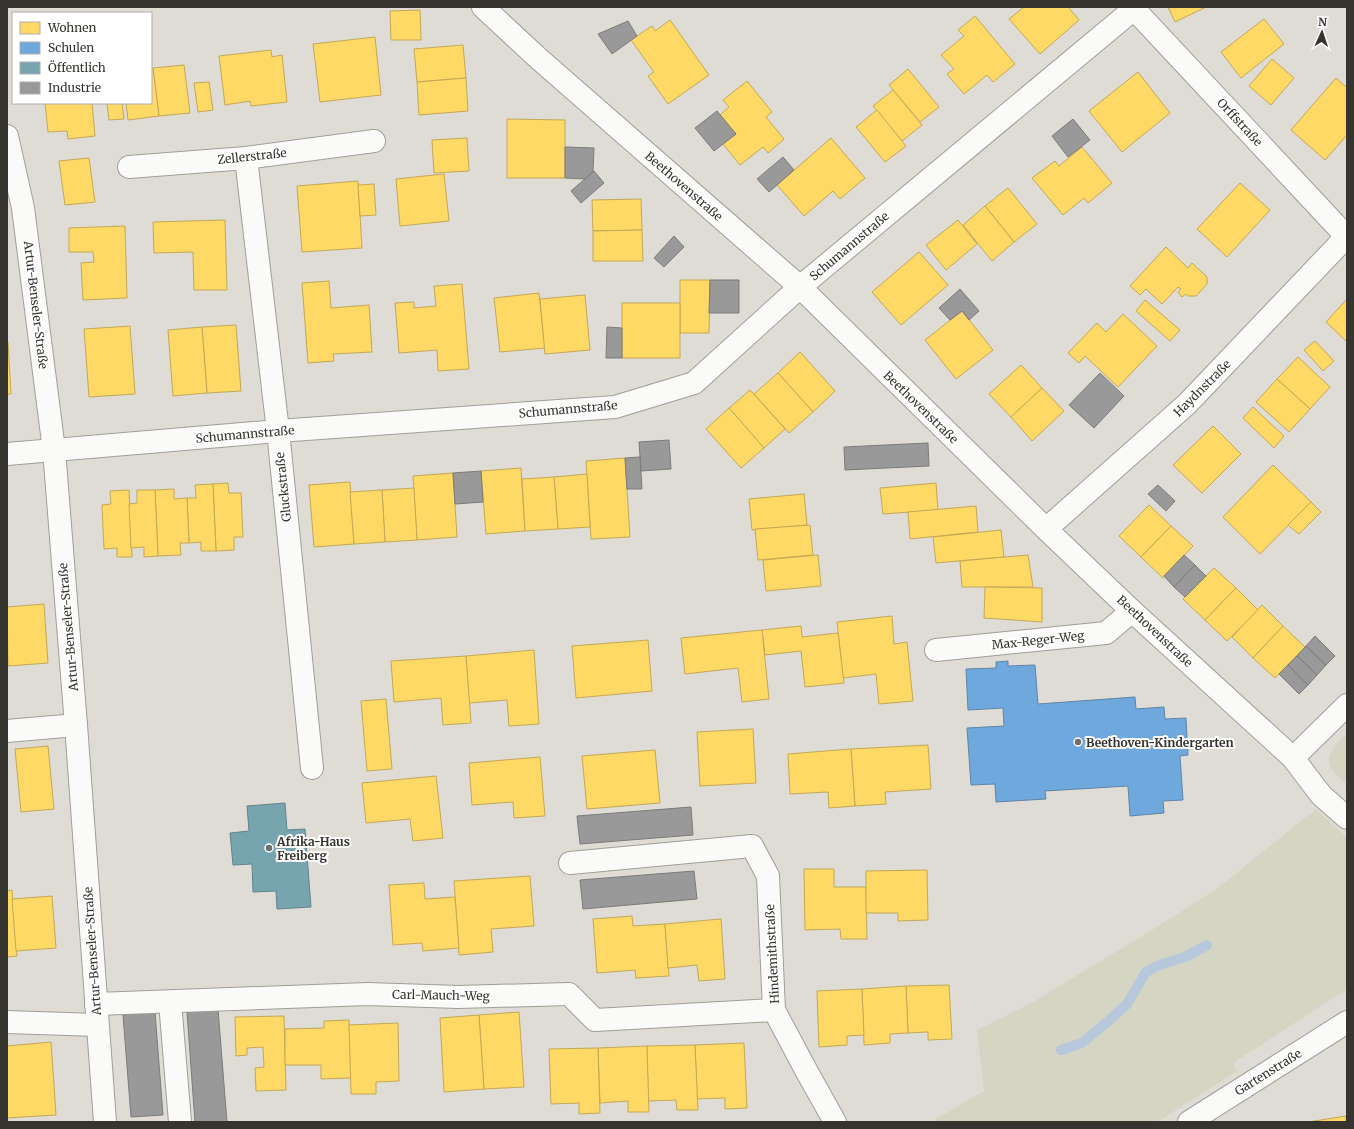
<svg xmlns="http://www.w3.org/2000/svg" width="1354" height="1129" font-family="Merriweather,serif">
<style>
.green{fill:#d4d5c2}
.homes{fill:#ffd966;stroke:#c3a856}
.schools{fill:#6fa8dc;stroke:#5e85a8}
.public{fill:#76a5af;stroke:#638389}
.industry{fill:#999;stroke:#7b7b79}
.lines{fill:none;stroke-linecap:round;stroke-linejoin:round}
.stream{stroke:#b7c8dc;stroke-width:10}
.minor-casing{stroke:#a09e98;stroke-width:24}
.minor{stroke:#fafaf9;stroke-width:22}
.poi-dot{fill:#716f69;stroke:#fff;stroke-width:1.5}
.labels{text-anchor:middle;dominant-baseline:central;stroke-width:4;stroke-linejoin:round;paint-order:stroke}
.street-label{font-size:12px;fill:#36342f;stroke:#fff}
.poi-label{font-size:12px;font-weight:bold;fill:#36342f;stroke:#fff;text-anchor:start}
</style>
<rect width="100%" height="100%" fill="#dfdcd5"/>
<!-- green -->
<g class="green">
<path d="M1347,733V784C1342,779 1334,774 1331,768C1324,754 1338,742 1347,733Z"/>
<path d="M1316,809L1347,838V989L1233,1063L1237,1071L1157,1122H931L984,1091L977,1030L1033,1002L1149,932L1218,888Z"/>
</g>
<!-- homes -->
<g class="homes">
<path d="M1024,7H1068L1079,20L1040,54L1009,19Z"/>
<path d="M1168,7H1206L1175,22Z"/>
<path d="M420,10L421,40H391L390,11Z"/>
<path d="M975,16L1015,64L993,82L987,75L964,94L947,74L954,69L941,55L964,36L958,30Z"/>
<path d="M1264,19L1284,44L1241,78L1221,52Z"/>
<path d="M670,20L709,75L668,104L648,76L654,72L631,40L652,26L655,31Z"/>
<path d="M375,37L381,95L320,102L313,44Z"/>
<path d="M463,45L466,78L417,82L414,49Z"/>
<path d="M271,50L272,57L282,55L287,102L251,106L250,101L225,105L219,56Z"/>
<path d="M1272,59L1294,78L1271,105L1249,86Z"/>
<path d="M184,65L190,113L159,116L153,68Z"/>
<path d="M151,68H153L159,116L128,120L126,103H151Z"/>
<path d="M908,69L939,107L920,122L889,85Z"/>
<path d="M1138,72L1170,113L1122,152L1089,111Z"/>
<path d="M466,78L468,111L419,115L417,82Z"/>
<path d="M1336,78L1347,88V135L1325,160L1291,130Z"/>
<path d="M747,81L772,112L766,117L784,139L768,153L763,147L740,165L723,144L736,134L720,115L729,107L723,100Z"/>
<path d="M209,82L213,110L198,112L194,83Z"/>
<path d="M893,90L922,125L902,141L873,106Z"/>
<path d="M45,103H92L95,136L68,139L67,131L48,132Z"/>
<path d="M107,103H122L124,119L109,120Z"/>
<path d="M877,110L906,146L885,162L856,127Z"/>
<path d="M507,119L565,120V178H507Z"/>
<path d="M467,138L469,171L434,173L432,140Z"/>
<path d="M831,138L865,178L840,199L833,191L804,216L777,185Z"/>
<path d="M1082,147L1112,183L1088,203L1084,198L1063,215L1032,178L1055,161L1059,166Z"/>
<path d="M89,158L95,202L65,205L59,161Z"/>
<path d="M444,174L449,221L400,226L396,179Z"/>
<path d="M358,181L362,248L302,252L297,186Z"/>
<path d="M1240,183L1270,210L1227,257L1197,229Z"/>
<path d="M374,184L376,215L360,216L358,185Z"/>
<path d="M1008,188L1037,224L1014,242L985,206Z"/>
<path d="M641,199L642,230L593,231L592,200Z"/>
<path d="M985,206L1014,242L992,261L963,225Z"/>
<path d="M225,220L227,290H194L193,252L154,253L153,222Z"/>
<path d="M958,220L977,244L946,270L926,245Z"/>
<path d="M125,226L127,298L83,300L81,263L94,262L93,252H69V228Z"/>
<path d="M642,230L643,261H593V231Z"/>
<path d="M1166,247L1188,268L1192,263L1207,277V284L1196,296H1188L1186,294L1182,297L1178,292L1181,289L1178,287L1162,304L1146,289L1140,295L1130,286Z"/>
<path d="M919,252L948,285L901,325L872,292Z"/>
<path d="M680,280H710L709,333H680Z"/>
<path d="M329,281L331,308L369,305L372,352L333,354L334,361L308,363L302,283Z"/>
<path d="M462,284L469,369L438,371L437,350L399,353L395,303L414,302V308L436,306L434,286Z"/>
<path d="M539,293L545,348L500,352L494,298Z"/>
<path d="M585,295L590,350L545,354L540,299Z"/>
<path d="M1347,299V342L1326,322Z"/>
<path d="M1145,300L1180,330L1170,341L1136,311Z"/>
<rect x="622" y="303" width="58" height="55"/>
<path d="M962,311L993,350L956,379L925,340Z"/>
<path d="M1123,314L1157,346L1118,387L1085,356L1079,363L1068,353L1097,323L1106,332Z"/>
<path d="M236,325L241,391L207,393L202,327Z"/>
<path d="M130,326L135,394L89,397L84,329Z"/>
<path d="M202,327L207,393L173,396L168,330Z"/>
<path d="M1315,341L1334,361L1323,371L1304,350Z"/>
<path d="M7,342H8L11,394H7Z"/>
<path d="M800,352L835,391L813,412L778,373Z"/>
<path d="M1298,357L1330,387L1310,409L1277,379Z"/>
<path d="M1021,365L1042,388L1011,417L989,394Z"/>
<path d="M778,373L813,412L789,433L754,394Z"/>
<path d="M1277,379L1310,409L1289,432L1256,402Z"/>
<path d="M1042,388L1064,411L1032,441L1011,417Z"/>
<path d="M750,390L785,429L764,448L729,408Z"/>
<path d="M1253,407L1284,436L1274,448L1243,418Z"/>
<path d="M729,408L764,448L741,468L706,429Z"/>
<path d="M1213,426L1241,454L1202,493L1173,465Z"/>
<path d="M625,458L630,537L591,539L586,461Z"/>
<path d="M1273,465L1311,502L1260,554L1223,517Z"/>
<path d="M521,468L525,531L486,534L481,471Z"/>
<path d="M453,473L457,537L417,540L413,476Z"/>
<path d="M587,474L590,527L558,529L554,477Z"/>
<path d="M554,477L558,529L525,531L522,479Z"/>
<path d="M350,482L354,544L314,547L309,485Z"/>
<path d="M228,483L229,493H241L243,537H234V550L216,551L213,484Z"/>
<path d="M936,483L938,510L883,514L880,488Z"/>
<path d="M213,484L216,551H201V542L189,543L187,498H196L195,485Z"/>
<path d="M414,488L417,540L385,542L382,490Z"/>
<path d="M174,489V499L187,498L189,543H180L181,555L158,556L155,490Z"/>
<path d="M129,490L132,557H117V548L104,549L102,505L111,504L110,491Z"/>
<path d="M137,490H155L158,556L144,557V547L131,548L129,504L137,503Z"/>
<path d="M382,490L385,542L354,544L350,492Z"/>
<path d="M804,494L807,525L752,530L749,499Z"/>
<path d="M1311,502L1321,512L1299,534L1288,525Z"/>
<path d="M1149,505L1171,526L1141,557L1119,536Z"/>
<path d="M976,506L978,532L910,539L908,512Z"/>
<path d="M810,525L813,555L758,560L755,529Z"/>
<path d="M1171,526L1193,546L1163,578L1141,557Z"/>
<path d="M1001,530L1004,557L936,563L933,537Z"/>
<path d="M818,555L821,586L766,591L763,560Z"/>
<path d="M1028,555L1033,587H962L960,561Z"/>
<path d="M1214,568L1236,588L1205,620L1183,599Z"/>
<path d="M985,587L1042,588V622L984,618Z"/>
<path d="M1236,588L1258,610L1227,641L1205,620Z"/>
<path d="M44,604L48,663L8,666L7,607Z"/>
<path d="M1262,605L1283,626L1253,658L1232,637Z"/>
<path d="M892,616L894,644L907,642L913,701L879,704L876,674L843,678L837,622Z"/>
<path d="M801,626L802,637L838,633L844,683L805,687L801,651L765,655L762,630Z"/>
<path d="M1283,626L1305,647L1275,678L1253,658Z"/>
<path d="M762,630L769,699L742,702L738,668L685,674L681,638Z"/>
<path d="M648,640L652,691L576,698L572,646Z"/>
<path d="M534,650L539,724L509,726L507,700L469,703L466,656Z"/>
<path d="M466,656L471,723L443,725L441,698L394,702L391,661Z"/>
<path d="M386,699L392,769L367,771L361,701Z"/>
<path d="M753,729L756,783L700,786L697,732Z"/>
<path d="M928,745L931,789L885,792L886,804L855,806L851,749Z"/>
<path d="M48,746L54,809L21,812L15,749Z"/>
<path d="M851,749L855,806L829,808L828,792L790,794L788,754Z"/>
<path d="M655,750L660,803L587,809L582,756Z"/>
<path d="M540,757L545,816L514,818L513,802L472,805L469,763Z"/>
<path d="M436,776L443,838L413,841L410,819L366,823L362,783Z"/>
<path d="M804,869H834V887H866L867,939H841L840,929L805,930Z"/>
<path d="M927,870L928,920L898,921V913H866V871Z"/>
<path d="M530,876L534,926L491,929L493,952L459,955L454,881Z"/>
<path d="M424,883L425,899L455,897L459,948L423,951L422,943L393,945L389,885Z"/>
<path d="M12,890L17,956L7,957V891Z"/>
<path d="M52,896L56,948L16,951L12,899Z"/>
<path d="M632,916L633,926L665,924L669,976L636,978L635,970L597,973L593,919Z"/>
<path d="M721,919L725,979L699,981L697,965L668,968L665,924Z"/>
<path d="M949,985L952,1039L928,1040V1032L908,1033L906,986Z"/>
<path d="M906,986L908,1033L890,1034V1043L864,1045L862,989Z"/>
<path d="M862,989L864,1035L847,1036V1045L819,1047L817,991Z"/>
<path d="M519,1012L524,1087L484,1089L479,1015Z"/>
<path d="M479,1015L484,1089L444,1092L440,1018Z"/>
<path d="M284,1016L286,1090L256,1091L255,1068L264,1067L263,1047L247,1048V1055L236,1056L235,1017Z"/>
<path d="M349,1020L351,1078L321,1079V1065H285V1029L324,1028V1021Z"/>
<path d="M398,1023L399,1081L376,1082V1094H351L349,1025Z"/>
<path d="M51,1042L56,1115L7,1118V1046Z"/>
<path d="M744,1043L747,1108L725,1109V1098L697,1099L695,1045Z"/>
<path d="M695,1045L698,1110H677L676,1100L648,1101L647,1046Z"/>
<path d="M647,1046L649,1112H628V1101L600,1103L598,1048Z"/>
<path d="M598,1048L600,1113L579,1114V1103L551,1104L549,1049Z"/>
<path d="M1346,1116V1122H1308Z"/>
</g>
<!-- schools -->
<path class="schools" d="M1008,661V666L1035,665L1038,704L1135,697L1136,709L1164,707L1165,719L1186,718L1188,755L1180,756L1183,800L1163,801L1164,813L1130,816L1128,786L1045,791L1046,799L996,802L995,784L971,785L967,728L1004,726L1003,708L968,710L966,669L996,668V662Z"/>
<!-- public -->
<path class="public" d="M285,803L287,830L305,829L311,907L277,909L276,891L253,892L252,864L233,865L230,833L249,831L247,806Z"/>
<!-- industry -->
<g class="industry">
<path d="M628,21L637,36L612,54L598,34Z"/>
<path d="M717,111L736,134L714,151L695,128Z"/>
<path d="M1073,119L1090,140L1068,157L1052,136Z"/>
<path d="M565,147L594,148L593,172L585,179L565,178Z"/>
<path d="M783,157L794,170L769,192L757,179Z"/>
<path d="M594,171L604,183L581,203L571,191Z"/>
<path d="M674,236L684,247L664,267L654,258Z"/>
<path d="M710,280H739V313H709Z"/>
<path d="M960,289L979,311L969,320L962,311L950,320L939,308Z"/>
<path d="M607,327L622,328V358H606Z"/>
<path d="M1100,373L1124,396L1094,428L1069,405Z"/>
<path d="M669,440L671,469L641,471L639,442Z"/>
<path d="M928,443L929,466L845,470L844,447Z"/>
<path d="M640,457L642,489H627L625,458Z"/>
<path d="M481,471L483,502L455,504L453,473Z"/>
<path d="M1158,485L1175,501L1166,511L1148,494Z"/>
<path d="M1184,555L1195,565L1174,587L1164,576Z"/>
<path d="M1195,565L1206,576L1185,597L1174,587Z"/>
<path d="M1315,636L1335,656L1326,665L1306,646Z"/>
<path d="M1306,646L1326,665L1317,675L1297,656Z"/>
<path d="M1297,656L1317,675L1308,685L1288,665Z"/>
<path d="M1288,665L1308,685L1299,694L1279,674Z"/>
<path d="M691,807L693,835L580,844L577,816Z"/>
<path d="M694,871L697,899L583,909L580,880Z"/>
<path d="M218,1009L227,1122H195L187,1012Z"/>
<path d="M155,1012L163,1115L131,1117L123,1015Z"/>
</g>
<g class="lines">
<!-- stream -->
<path class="stream" d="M1061,1050L1082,1043L1106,1023L1127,1004L1146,972L1157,966L1187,956L1207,945"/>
<defs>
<g id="minor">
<path d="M483,7L538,58L800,287L1046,529L1132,611L1293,758L1321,795L1347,818"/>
<path d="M1134,7V9L1347,237"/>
<path d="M7,136L23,208L54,450L76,725L105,1122"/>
<path d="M246,158L278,431L312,768"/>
<path d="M129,167L246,158L374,141"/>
<path d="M7,454L278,431L615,407L694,383L800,287L1134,9"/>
<path d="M1046,529L1187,404L1347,236"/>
<path d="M936,650L1106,633L1132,611"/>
<path d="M7,731L76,725"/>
<path d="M1293,758L1347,705"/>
<path d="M570,863L752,846L768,876L774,1010L807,1072L835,1122"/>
<path d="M96,1004L368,994L458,997L569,994L595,1020L774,1010"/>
<path d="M171,1014L180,1122"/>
<path d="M7,1022L97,1025"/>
<path d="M1189,1122L1347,1022"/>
</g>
</defs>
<!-- minor casing -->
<use href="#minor" class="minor-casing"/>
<!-- minor -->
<use href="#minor" class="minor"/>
</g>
<!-- markers -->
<g class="poi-dot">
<circle cx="1078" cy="742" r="4"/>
<circle cx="269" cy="848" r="4"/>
</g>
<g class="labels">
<!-- street labels -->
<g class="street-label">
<text transform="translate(1240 122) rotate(47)">Orffstraße</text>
<text transform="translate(252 156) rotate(-6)">Zellerstraße</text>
<text transform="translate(684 186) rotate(41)">Beethovenstraße</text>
<text transform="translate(849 246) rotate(-40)">Schumannstraße</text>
<text transform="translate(36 305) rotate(83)">Artur-Benseler-Straße</text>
<text transform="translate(1202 388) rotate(-45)">Haydnstraße</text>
<text transform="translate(921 407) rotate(44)">Beethovenstraße</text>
<text transform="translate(568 409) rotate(-5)">Schumannstraße</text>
<text transform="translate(245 434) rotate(-5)">Schumannstraße</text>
<text transform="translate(283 487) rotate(-96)">Gluckstraße</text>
<text transform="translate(68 627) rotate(-95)">Artur-Benseler-Straße</text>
<text transform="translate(1155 631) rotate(43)">Beethovenstraße</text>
<text transform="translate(1038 640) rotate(-6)">Max-Reger-Weg</text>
<text transform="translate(92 951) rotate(-94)">Artur-Benseler-Straße</text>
<text transform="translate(772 954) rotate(-93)">Hindemithstraße</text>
<text transform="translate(441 995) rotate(1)">Carl-Mauch-Weg</text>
<text transform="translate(1268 1072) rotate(-32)">Gartenstraße</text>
</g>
<!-- poi labels -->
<g class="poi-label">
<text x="1086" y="742">Beethoven-Kindergarten</text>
<text x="277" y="841">Afrika-Haus<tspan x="277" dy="14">Freiberg</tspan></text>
</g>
</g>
<!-- border -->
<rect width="1354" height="1129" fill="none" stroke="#36342f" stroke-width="16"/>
<!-- legend -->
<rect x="12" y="12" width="140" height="92" fill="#ffffff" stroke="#afaeac"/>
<rect x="20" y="22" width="20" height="12" fill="#ffd966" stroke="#afaeac"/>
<text x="48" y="32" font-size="12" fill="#36342f">Wohnen</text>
<rect x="20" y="42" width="20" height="12" fill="#6fa8dc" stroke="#afaeac"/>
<text x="48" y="52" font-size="12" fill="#36342f">Schulen</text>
<rect x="20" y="62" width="20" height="12" fill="#76a5af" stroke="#afaeac"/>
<text x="48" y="72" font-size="12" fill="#36342f">Öffentlich</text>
<rect x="20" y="82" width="20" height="12" fill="#999999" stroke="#afaeac"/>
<text x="48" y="92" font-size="12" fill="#36342f">Industrie</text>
<!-- north arrow -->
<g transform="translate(1322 32) rotate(3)" stroke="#ffffff" stroke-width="3" paint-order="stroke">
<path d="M0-3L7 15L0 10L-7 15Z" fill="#36342f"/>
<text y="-6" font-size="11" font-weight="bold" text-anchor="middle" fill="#36342f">N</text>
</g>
</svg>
